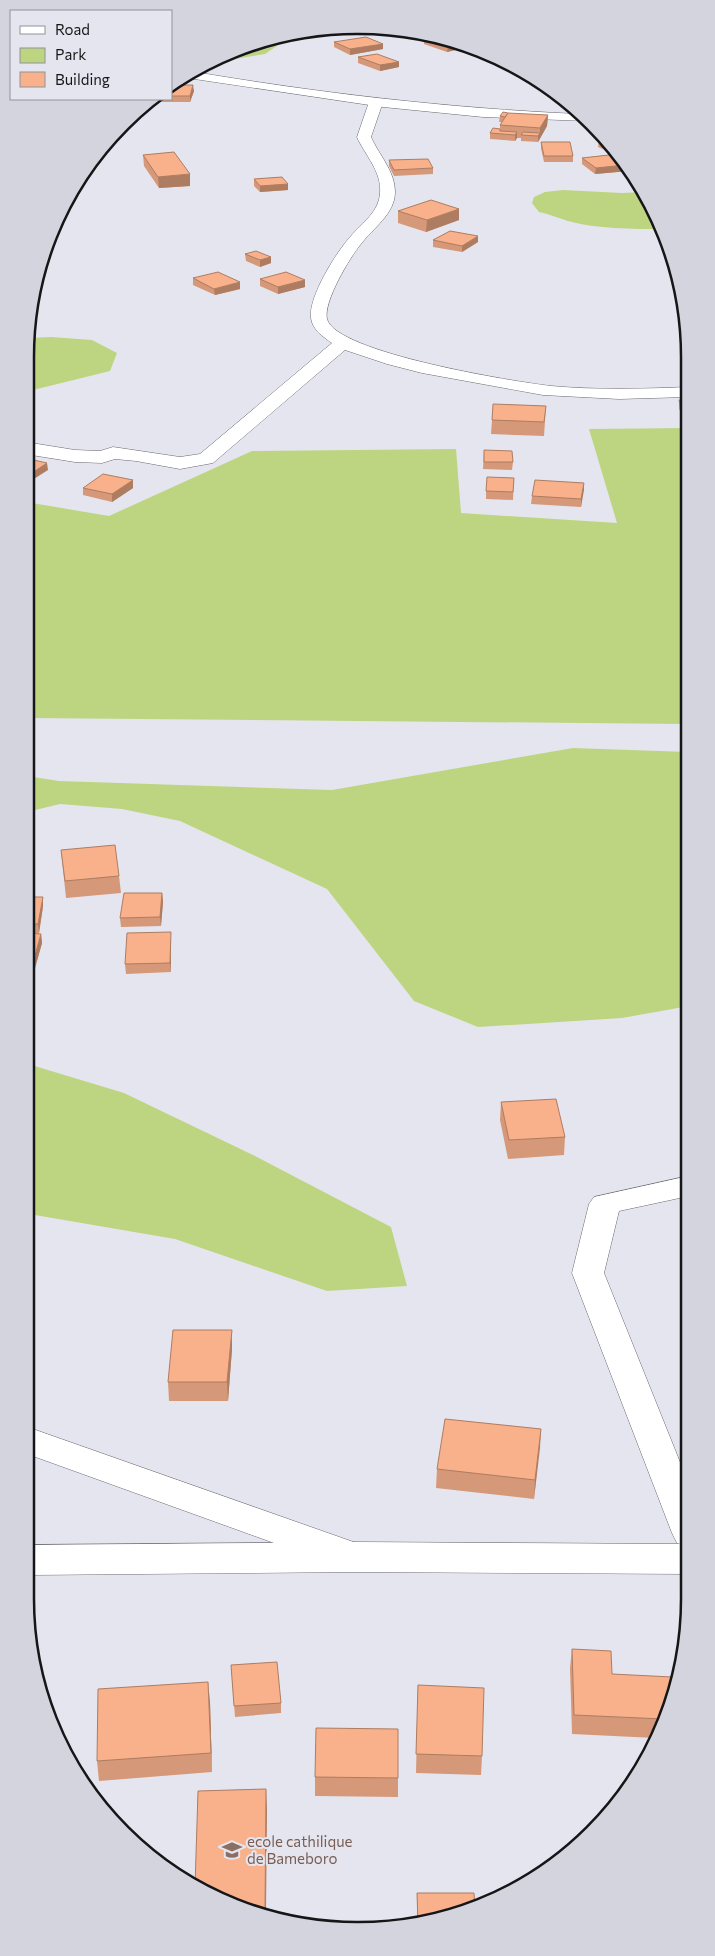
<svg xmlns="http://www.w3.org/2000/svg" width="715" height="1956" font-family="Commissioner,sans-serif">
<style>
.green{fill:#bdd581}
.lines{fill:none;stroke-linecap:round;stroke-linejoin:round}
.minor-casing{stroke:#686870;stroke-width:1}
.tertiary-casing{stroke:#686870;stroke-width:1}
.minor{fill:#fff;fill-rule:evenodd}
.tertiary{fill:#fff;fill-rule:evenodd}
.wall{fill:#d59878}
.shaded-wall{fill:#ae7c61}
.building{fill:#f8b18b;stroke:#ae7c61}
.labels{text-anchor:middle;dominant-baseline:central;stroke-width:4;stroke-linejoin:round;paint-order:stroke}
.near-education-label{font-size:15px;fill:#785e54;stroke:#e5e5ef;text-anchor:start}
.rim{fill:none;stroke:#161619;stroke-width:2.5}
</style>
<rect width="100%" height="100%" fill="#e5e5ef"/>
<!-- green -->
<g class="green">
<path d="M363,26L317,31L290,37L265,54L235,59L218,57L250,43L314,28Z"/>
<path d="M563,190L622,193L643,192L656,211L661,229C631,229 598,229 568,221C558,218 549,214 539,212L532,203L534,197L545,192Z"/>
<path d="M51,337L92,340L117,353L110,371L25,392L27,338Z"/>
<path d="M687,428L688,724L27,718L26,502L109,516L252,451L456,449L461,513L617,523L589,429Z"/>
<path d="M573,748L688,752L689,1006L622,1018L478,1027L414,1001L327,889L180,821L122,809L60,804L27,812V776L59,781L332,790Z"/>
<path d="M28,1064L124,1093L253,1155L391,1227L407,1286L327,1291L175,1239L29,1214Z"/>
</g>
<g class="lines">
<defs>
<g id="minor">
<path d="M376,98L383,102L371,137C379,155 395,171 395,192C395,214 373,228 361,244C350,257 323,302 327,319C336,353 516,382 551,386C596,390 642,389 687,387V397L619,399L543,395L422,373L387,364L345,350L213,463L180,469L136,461L115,459L102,463L75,462L25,454V442L75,450L100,451L113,447L180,457L200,454L332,343C323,337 312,329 311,318C308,297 337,251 351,236C362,223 379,212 380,193C382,172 365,155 357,137L369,102Z"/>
<path d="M689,1176V1196L619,1211L604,1273L690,1487V1547L677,1543L672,1533L572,1273L589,1204L594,1197Z"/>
<path d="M30,1428L362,1545L367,1555L362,1565L349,1570L30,1455Z"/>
</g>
<g id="tertiary">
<path d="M189,71C318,93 447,108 578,114L587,121L483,117L383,107L181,77Z"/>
<path d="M355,1542L690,1544V1574L355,1572L31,1575V1545Z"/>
</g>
</defs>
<!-- minor casing -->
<use href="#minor" class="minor-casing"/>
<!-- tertiary casing -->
<use href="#tertiary" class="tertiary-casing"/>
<!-- minor -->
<use href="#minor" class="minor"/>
<!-- tertiary -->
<use href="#tertiary" class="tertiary"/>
</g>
<!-- wall -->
<g class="wall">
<path d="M443,36L468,46V47L447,52L424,44V39Z"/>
<path d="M334,42L383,44V49L350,55L334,47Z"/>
<path d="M358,57L399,62V67L380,71L358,63Z"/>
<path d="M171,85L194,91L190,102H162V99H171Z"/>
<path d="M548,115L547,126L538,142L521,141V138H517L515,141L490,139V133L500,129V125L502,122H499L500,116Z"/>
<path d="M608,139L629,171L595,174L582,164V158L615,154L598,147L599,141Z"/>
<path d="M541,142L573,156V162H544L541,148Z"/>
<path d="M143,155L190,186L159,188L144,166Z"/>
<path d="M389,160L433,168V174L394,176L389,166Z"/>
<path d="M254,179L288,184V190L260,192L254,186Z"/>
<path d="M398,211L459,220L426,232L398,223Z"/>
<path d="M433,240L478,242L462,252L433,247Z"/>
<path d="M245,254L271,257V263L260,267L246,261Z"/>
<path d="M193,278L240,289L215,295L193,285Z"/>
<path d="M260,279L305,287L278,294L260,286Z"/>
<path d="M679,400H687V422H683L679,408Z"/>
<path d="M546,406L544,436L491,434L492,420Z"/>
<path d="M484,450L513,462L512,470L483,469Z"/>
<path d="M514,478L513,500L486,499V491Z"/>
<path d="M584,483L581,507L531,504L532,496Z"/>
<path d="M83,488H133L112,502L83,495Z"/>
<path d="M61,850L119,876L121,893L66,898Z"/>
<path d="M162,893L163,902L161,926L121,927L120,918Z"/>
<path d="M28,897L43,906L39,933H28Z"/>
<path d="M28,933L41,934L42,943L33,975H28Z"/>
<path d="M171,941V972L126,974L125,964Z"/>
<path d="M501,1102L565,1137L564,1155L508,1159L500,1120Z"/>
<path d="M232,1349L228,1401H169L168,1382Z"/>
<path d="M541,1429L534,1499L436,1488L437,1469Z"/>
<path d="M572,1649L612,1674L673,1696L655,1738L572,1734L570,1668Z"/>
<path d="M231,1665L281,1703V1713L235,1717Z"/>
<path d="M418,1685L482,1756L481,1775L416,1773Z"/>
<path d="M210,1702L212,1772L99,1781L97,1761Z"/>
<path d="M398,1729V1797L315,1796V1777Z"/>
<path d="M417,1893L443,1920L417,1924Z"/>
</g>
<!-- shaded-wall -->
<g class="shaded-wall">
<path d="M461,43L468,46V47L447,52L448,46Z"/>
<path d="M383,44V49L350,55V49Z"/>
<path d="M399,62V67L380,71V65Z"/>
<path d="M193,85L194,91L190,102V96Z"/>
<path d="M548,115L547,126L538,142V136L540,133V128Z"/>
<path d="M517,132V138L515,141V135Z"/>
<path d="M625,165L629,171L595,174L596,168Z"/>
<path d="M190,174V186L159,188L158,177Z"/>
<path d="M288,184V190L260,192V186Z"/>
<path d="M459,209V220L426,232L427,220Z"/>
<path d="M478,236V242L462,252V246Z"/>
<path d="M271,257V263L260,267V260Z"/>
<path d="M305,280V287L278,294V287Z"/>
<path d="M240,282V289L215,295L214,289Z"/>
<path d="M47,463L48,470L26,484V477Z"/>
<path d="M133,480V488L112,502V494Z"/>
<path d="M584,483V490L581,507V499Z"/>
<path d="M162,893L163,902L161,926L160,917Z"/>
<path d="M43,897V906L39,933L38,924Z"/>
<path d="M171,932V972L170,963Z"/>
<path d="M41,934L42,943L33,975L32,966Z"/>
<path d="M232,1330V1349L228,1401L227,1382Z"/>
<path d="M541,1429L540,1448L534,1499L535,1480Z"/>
<path d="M208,1682L210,1702L212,1772L211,1753Z"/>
<path d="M266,1789L267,1809L266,1913H265Z"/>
</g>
<!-- building -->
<g class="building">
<path d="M439,36H443L461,43L448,46L424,39Z"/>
<path d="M366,37L383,44L350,49L334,42Z"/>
<path d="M377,54L399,62L380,65L358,57Z"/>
<path d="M171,85H193L190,96H171Z"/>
<path d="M503,112L508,113L505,117L500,116Z"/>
<path d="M508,113L548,115L540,128L500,125Z"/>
<path d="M493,128L500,129V131L517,132L515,135L490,133Z"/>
<path d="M523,132L540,133L538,136L521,135Z"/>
<path d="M608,139L614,148L599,141Z"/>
<path d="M541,142H570L573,156H544Z"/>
<path d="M174,152L190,174L158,177L143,155Z"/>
<path d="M618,154L625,165L596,168L582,158Z"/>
<path d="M428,159L433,168L394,170L389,160Z"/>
<path d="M282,177L288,184L260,186L254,179Z"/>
<path d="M431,200L459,209L427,220L398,211Z"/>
<path d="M450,231L478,236L462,246L433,240Z"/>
<path d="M256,251L271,257L260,260L245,254Z"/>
<path d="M218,272L240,282L214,289L193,278Z"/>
<path d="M286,272L305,280L278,287L260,279Z"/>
<path d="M679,400H687V415H683Z"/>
<path d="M493,404L546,406L544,422L492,420Z"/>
<path d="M484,450L512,451L513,462H484Z"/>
<path d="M25,458L47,463L26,477Z"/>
<path d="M103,474L133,480L112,494L83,488Z"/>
<path d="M487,477L514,478L513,492L486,491Z"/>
<path d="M535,480L584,483L581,499L532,496Z"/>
<path d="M115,845L119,876L65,881L61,850Z"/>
<path d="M124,893H162L160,917L120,918Z"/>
<path d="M28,897H43L38,924H28Z"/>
<path d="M171,932L170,963L125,964L127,933Z"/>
<path d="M28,933L41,934L32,966H28Z"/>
<path d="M556,1099L565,1137L509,1140L501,1102Z"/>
<path d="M173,1330H232L227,1382H168Z"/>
<path d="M445,1419L541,1429L535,1480L437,1469Z"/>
<path d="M572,1649L611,1651L612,1674L672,1677L673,1696L663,1719L574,1715Z"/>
<path d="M277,1662L281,1703L234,1706L231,1665Z"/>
<path d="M208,1682L211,1753L97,1761L98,1689Z"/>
<path d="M418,1685L484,1688L482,1756L416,1754Z"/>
<path d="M316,1728L398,1729V1778L315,1777Z"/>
<path d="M266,1789L265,1913L210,1897L195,1887L198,1791Z"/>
<path d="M417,1893H474L475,1906L443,1920L418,1924Z"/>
</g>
<!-- icons -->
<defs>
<symbol id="school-bare" viewBox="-9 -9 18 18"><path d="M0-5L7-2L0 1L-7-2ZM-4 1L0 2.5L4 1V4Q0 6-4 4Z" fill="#8d6e63" stroke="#e5e5ef" stroke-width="2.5" paint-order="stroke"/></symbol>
</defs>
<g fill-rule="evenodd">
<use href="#school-bare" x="218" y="1836" width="28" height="28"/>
</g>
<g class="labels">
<!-- near-education labels -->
<g class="near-education-label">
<text x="247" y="1841">ecole cathilique<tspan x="247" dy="17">de Bameboro</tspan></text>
</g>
</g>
<!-- crop -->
<path d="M0 0H715V1956H0ZM357 34H358A323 323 0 0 1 681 357V1599A323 323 0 0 1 358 1922H357A323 323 0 0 1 34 1599V357A323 323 0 0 1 357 34Z" fill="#d4d4de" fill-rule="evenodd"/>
<path class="rim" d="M357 34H358A323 323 0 0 1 681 357V1599A323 323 0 0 1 358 1922H357A323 323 0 0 1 34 1599V357A323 323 0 0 1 357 34Z"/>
<!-- legend -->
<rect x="10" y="10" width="162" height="90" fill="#e5e5ef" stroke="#929299"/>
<rect x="20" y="26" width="25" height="8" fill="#ffffff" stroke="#929299"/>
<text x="55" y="35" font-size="15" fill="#161619">Road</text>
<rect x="20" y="48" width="25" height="15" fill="#bdd581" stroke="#929299"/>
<text x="55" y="60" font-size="15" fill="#161619">Park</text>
<rect x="20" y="72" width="25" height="15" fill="#f8b18b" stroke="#929299"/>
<text x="55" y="85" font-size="15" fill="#161619">Building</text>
</svg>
